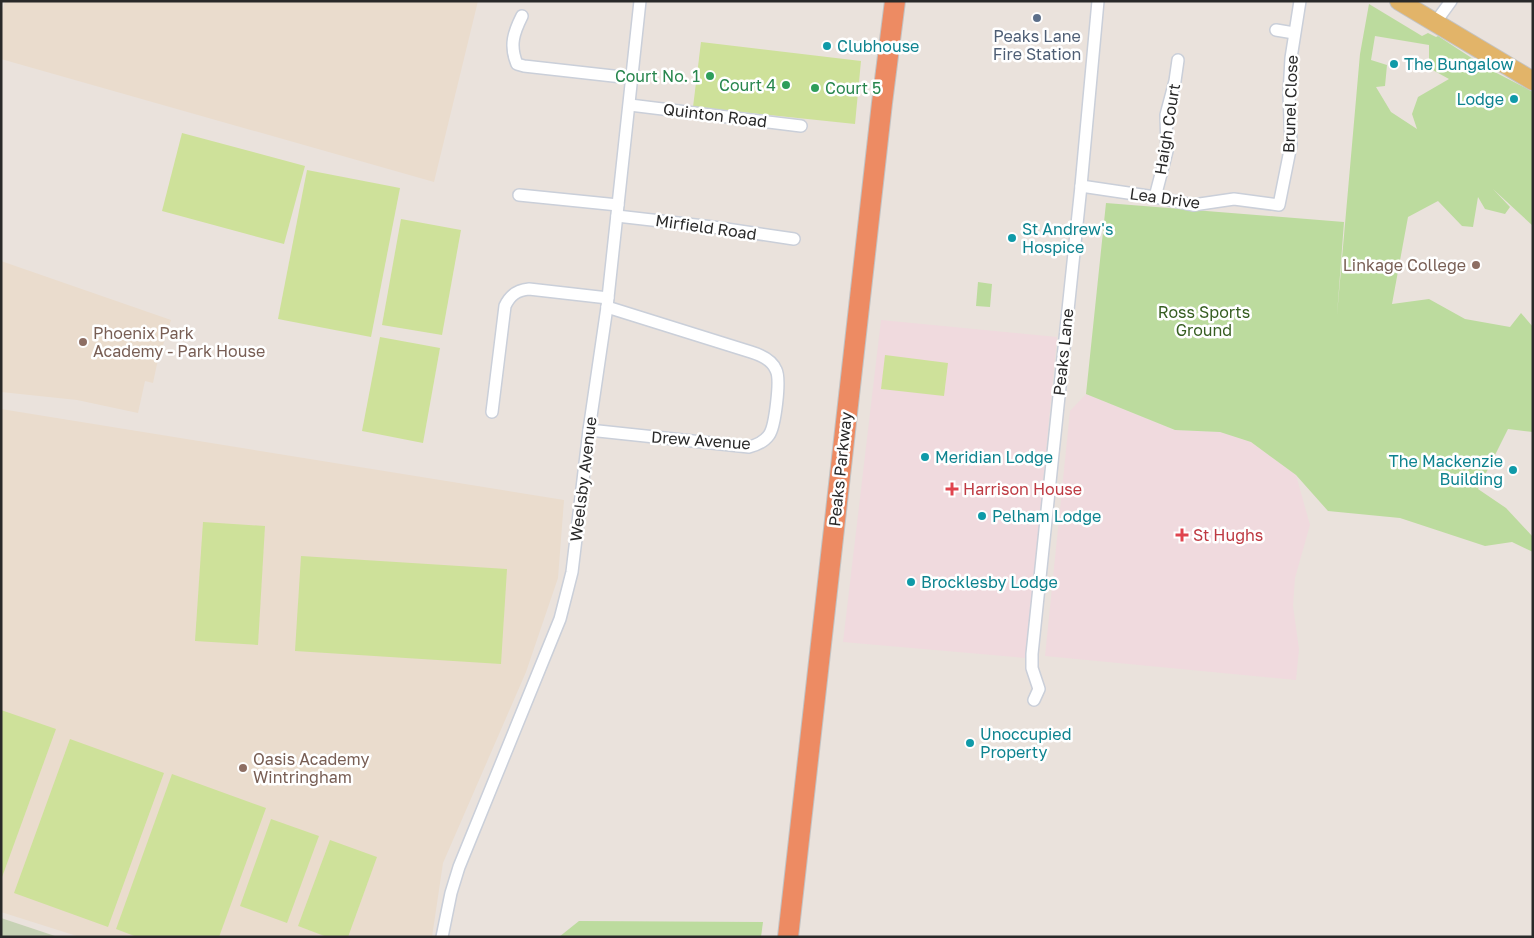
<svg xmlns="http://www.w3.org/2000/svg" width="1534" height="938" font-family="'Golos Text',sans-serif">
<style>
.education{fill:#eadccd}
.medical{fill:#f0dade}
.green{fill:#bcdb9e;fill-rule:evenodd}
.cemetery{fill:#c7d2b5}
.pitch{fill:#cee19a}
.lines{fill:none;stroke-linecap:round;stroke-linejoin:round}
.street-casing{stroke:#cacfd9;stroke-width:14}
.primary-casing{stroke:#c3c3c3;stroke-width:20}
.highway-casing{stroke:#c3c3c3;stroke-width:22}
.street{stroke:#fff;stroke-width:11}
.primary{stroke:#e2b469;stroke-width:18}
.highway{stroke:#ed8b63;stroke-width:20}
.service-dot{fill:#5c6f8a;stroke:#fff;stroke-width:2}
.culture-dot{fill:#0f9aa8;stroke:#fff;stroke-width:2}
.leisure-dot{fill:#2e9e5b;stroke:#fff;stroke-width:2}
.education-dot{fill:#8d6e63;stroke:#fff;stroke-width:2}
.health-dot{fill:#e0444e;stroke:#fff;stroke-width:2}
.labels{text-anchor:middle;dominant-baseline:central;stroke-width:5;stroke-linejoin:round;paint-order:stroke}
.service-label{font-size:16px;fill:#4e5e75;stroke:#fff}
.culture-label{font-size:16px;fill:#0d838f;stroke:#fff;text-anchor:start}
.leisure-label{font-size:16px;fill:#27864d;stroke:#fff;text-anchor:end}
.street-label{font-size:16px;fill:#292929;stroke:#fff}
.education-label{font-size:16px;fill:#785e54;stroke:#fff;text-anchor:start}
.park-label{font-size:16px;fill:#365e21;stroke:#fff}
.health-label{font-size:16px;fill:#be3a42;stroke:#fff;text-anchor:start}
</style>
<rect width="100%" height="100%" fill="#eae2dc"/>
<!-- education -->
<g class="education">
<path d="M5,1H478L434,182L1,59V16Z"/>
<path d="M1,261L171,320L157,364L153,383L145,381L138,413L77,400L1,392Z"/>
<path d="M1,409L564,500L558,578L526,672L443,863L432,937H80L1,912Z"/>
</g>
<!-- medical -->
<g class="medical">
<path d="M881,320L1057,337L1026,658L843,642Z"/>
<path d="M1086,394L1174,430L1220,432L1251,442L1296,475L1310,525L1295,578L1293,606L1299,649L1296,680L1045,656L1070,411Z"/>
</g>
<!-- green -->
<g class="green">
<path d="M1369,4L1422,36L1428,33L1436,37L1438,36L1487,68L1533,92V226L1493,189L1510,207L1505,214L1485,209L1478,197L1473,227L1462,226L1438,201L1408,217L1392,304L1429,299L1465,319L1510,327L1521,313L1533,327V432L1508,429L1478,489L1506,508L1533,537V552L1512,542L1485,546L1400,518L1328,511L1296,475L1251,442L1220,432L1175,430L1086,394L1106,203L1344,222L1337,315L1360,54ZM1375,36L1429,45V68L1449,79L1418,97L1412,114L1417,129L1391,112L1376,87L1385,86L1387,65L1371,60Z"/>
<path d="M978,282L992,284L990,307L976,306Z"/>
<path d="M579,921L763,922L761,937H559Z"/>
</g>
<!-- cemetery -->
<path class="cemetery" d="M1,918L58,937H1Z"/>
<!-- pitch -->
<g class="pitch">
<path d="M701,42L861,61L855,124L693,107Z"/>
<path d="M182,133L305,166L284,244L162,211Z"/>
<path d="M307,170L400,188L371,337L278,319Z"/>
<path d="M401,219L461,230L442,335L382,325Z"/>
<path d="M380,337L440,348L423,443L362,431Z"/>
<path d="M885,355L948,363L944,396L881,389Z"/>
<path d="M203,522L265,526L258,645L195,641Z"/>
<path d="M301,556L507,569L501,664L295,651Z"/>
<path d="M1,710L56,729L1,880Z"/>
<path d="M70,739L164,773L108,927L14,893Z"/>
<path d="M172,774L266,808L219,937H137L116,929Z"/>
<path d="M271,819L319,836L287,923L240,906Z"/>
<path d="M330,840L377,857L348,937H327L298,926Z"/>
</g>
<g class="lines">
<defs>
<g id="street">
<path d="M522,16C514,32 509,45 517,64L524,66L631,78"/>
<path d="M1435,23L1451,1"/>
<path d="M1276,30L1294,33"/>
<path d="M630,105L801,126"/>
<path d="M1081,186L1155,197L1193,205L1234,199L1279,205L1291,145L1289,94L1291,58L1300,1"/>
<path d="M519,195L618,205"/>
<path d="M1155,197L1167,151L1166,115L1175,81L1178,60"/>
<path d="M617,216L713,227L794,239"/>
<path d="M492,412L505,306C510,295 517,290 529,289L608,298"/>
<path d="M589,430L749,447C757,445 764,442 769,435C775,427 781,379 776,370C772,360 761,355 751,352L607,307"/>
<path d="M1034,700L1039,689L1032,668V654L1081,186L1098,1"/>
<path d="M442,937L451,893L459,867L560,619L572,572L589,430L607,307L640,1"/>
</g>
<path id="primary" d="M1399,1L1533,81"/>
<path id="highway" d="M788,937L882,103L895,1"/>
</defs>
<!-- street casing -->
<use href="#street" class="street-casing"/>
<!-- primary casing -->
<use href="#primary" class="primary-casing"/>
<!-- highway casing -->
<use href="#highway" class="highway-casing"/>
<!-- street -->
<use href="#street" class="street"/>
<!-- primary -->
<use href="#primary" class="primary"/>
<!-- highway -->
<use href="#highway" class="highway"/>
</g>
<!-- markers -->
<circle class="service-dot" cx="1037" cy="18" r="5"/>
<g class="culture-dot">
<circle cx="827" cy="46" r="5"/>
<circle cx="1394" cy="64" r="5"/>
<circle cx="1514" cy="99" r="5"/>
<circle cx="1012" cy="238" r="5"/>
<circle cx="925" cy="457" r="5"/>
<circle cx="1513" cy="470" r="5"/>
<circle cx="982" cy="516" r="5"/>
<circle cx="911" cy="582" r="5"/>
<circle cx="970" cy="743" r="5"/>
</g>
<g class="leisure-dot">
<circle cx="710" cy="76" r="5"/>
<circle cx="786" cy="85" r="5"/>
<circle cx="815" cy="88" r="5"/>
</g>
<g class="education-dot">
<circle cx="1476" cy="265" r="5"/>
<circle cx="83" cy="342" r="5"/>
<circle cx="243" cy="768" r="5"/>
</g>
<g class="health-dot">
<path d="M949.5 481.5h5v5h5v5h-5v5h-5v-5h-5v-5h5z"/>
<path d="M1179.5 527.5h5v5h5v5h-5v5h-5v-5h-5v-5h5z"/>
</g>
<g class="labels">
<!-- service labels -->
<g class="service-label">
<text x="1037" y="36">Peaks Lane<tspan x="1037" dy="18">Fire Station</tspan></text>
</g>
<!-- culture labels -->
<g class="culture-label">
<text x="837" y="46">Clubhouse</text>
<text x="1404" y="64">The Bungalow</text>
<text x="1504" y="99" text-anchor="end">Lodge</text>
<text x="1022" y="229">St Andrew's<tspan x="1022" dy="18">Hospice</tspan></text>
<text x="935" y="457">Meridian Lodge</text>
<text x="1503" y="461" text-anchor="end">The Mackenzie<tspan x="1503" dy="18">Building</tspan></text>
<text x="992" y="516">Pelham Lodge</text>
<text x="921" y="582">Brocklesby Lodge</text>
<text x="980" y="734">Unoccupied<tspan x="980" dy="18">Property</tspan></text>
</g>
<!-- leisure labels -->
<g class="leisure-label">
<text x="700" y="76">Court No. 1</text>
<text x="776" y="85">Court 4</text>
<text x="825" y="88" text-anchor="start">Court 5</text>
</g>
<!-- street labels -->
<g class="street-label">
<text transform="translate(1290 104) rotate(-88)">Brunel Close</text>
<text transform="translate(715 115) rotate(7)">Quinton Road</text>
<text transform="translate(1167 129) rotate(-81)">Haigh Court</text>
<text transform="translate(1165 198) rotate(8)">Lea Drive</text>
<text transform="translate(706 227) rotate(8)">Mirfield Road</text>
<text transform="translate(1063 352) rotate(-84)">Peaks Lane</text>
<text transform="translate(701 440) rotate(4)">Drew Avenue</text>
<text transform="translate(840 469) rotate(-84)">Peaks Parkway</text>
<text transform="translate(583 479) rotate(-83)">Weelsby Avenue</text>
</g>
<!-- education labels -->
<g class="education-label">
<text x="1466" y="265" text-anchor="end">Linkage College</text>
<text x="93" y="333">Phoenix Park<tspan x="93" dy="18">Academy - Park House</tspan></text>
<text x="253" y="759">Oasis Academy<tspan x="253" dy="18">Wintringham</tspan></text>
</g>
<!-- park labels -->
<g class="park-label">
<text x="1204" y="312">Ross Sports<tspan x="1204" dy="18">Ground</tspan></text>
</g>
<!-- health labels -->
<g class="health-label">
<text x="963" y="489">Harrison House</text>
<text x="1193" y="535">St Hughs</text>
</g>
</g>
<!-- border -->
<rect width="1534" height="938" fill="none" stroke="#292929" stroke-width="5"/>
</svg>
